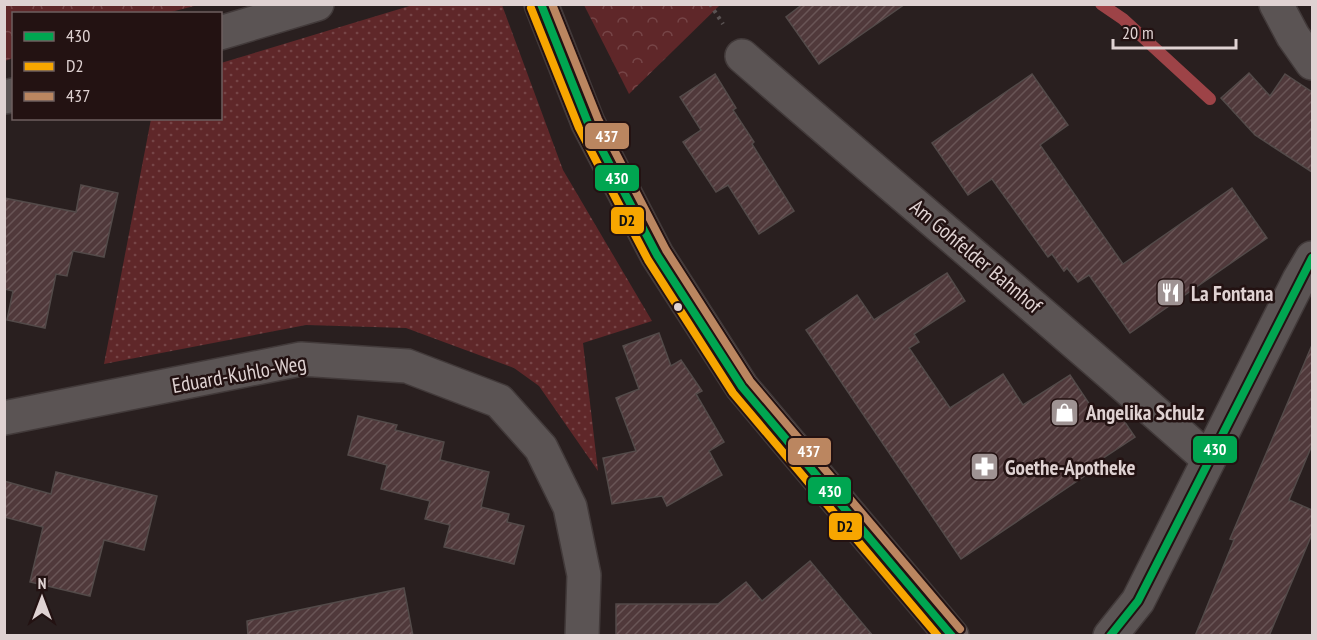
<svg xmlns="http://www.w3.org/2000/svg" width="1317" height="640" font-family="'PT Sans Narrow',sans-serif">
<style>
.green{fill:url(#green-dots)}
.forest{fill:url(#forest-crowns)}
.lines{fill:none;stroke-linecap:round;stroke-linejoin:round}
.stream{stroke:#9d4347;stroke-width:12}
.building{fill:url(#building-hatch);stroke:#534a49;stroke-width:1.5}
.minor-casing{stroke:#423a3a;stroke-width:36}
.major-casing{stroke:#423a3a;stroke-width:36}
.path{stroke:#5a5353;stroke-width:4;stroke-dasharray:3 4.5;stroke-linecap:butt}
.minor{stroke:#5b5454;stroke-width:33}
.major{stroke:#645857;stroke-width:33}
.bus-1-casing{stroke:#231212;stroke-width:12}
.bus-2-casing{stroke:#231212;stroke-width:12}
.bus-3-casing{stroke:#231212;stroke-width:12}
.bus-1{stroke:#00a651;stroke-width:8}
.bus-2{stroke:#f7a600;stroke-width:8}
.bus-3{stroke:#bb8660;stroke-width:8}
.bus-dot{fill:#dfd2d2;stroke:#231212;stroke-width:2}
.labels{text-anchor:middle;dominant-baseline:central;stroke-width:5;stroke-linejoin:round;paint-order:stroke}
.street-label{font-size:21px;fill:#dfd2d2;stroke:#231212}
.poi-label{font-size:21px;font-weight:bold;fill:#dfd2d2;stroke:#231212;text-anchor:start}
.line-badge{stroke:#231212;stroke-width:2}
.badge-label{font-size:16px;text-anchor:middle;font-weight:bold;fill:#fff}
.pale-badge-label{font-size:16px;text-anchor:middle;font-weight:bold;fill:#111}
</style>
<defs>
<pattern id="green-dots" width="8" height="8" patternUnits="userSpaceOnUse" patternTransform="scale(1.5)"><rect width="8" height="8" fill="#5f2729"/><path d="M2 2h.1M6 6h.1" fill="none" stroke="#764547" stroke-width="1.8" stroke-linecap="round"/></pattern>
<pattern id="forest-crowns" width="20" height="18" patternUnits="userSpaceOnUse" patternTransform="scale(1.5)"><rect width="20" height="18" fill="#5f2729"/><path d="M2 6a3 3 0 1 1 6 0M12 15a3 3 0 1 1 6 0" fill="none" stroke="#764547"/></pattern>
<pattern id="building-hatch" width="6" height="6" patternUnits="userSpaceOnUse" patternTransform="scale(1.5)"><rect width="6" height="6" fill="#50393b"/><path d="M-1 1l2-2M0 6l6-6M5 7l2-2" fill="none" stroke="#695556"/></pattern>
</defs>
<rect width="100%" height="100%" fill="#291f1f"/>
<!-- green -->
<path class="green" d="M416,4L502,5L563,170L652,321L583,343L598,471L539,386L514,368L406,328L306,325L104,364L151,119L220,118L221,63Z"/>
<!-- forest -->
<g class="forest">
<path d="M5,4H198V5L167,13L14,14L13,58L5,61Z"/>
<path d="M584,5H720L629,94Z"/>
</g>
<g class="lines">
<!-- stream -->
<path class="stream" d="M1101,4L1123,19L1210,99"/>
</g>
<!-- building -->
<g class="building">
<path d="M803,4H905L819,64L786,17Z"/>
<path d="M1249,73L1270,96L1285,74L1312,92V172L1255,135L1221,98Z"/>
<path d="M715,74L736,108L733,110L754,142L752,144L794,211L759,234L728,185L716,192L683,142L701,130L680,97Z"/>
<path d="M1032,74L1068,125L1040,145L1123,264L1232,188L1267,238L1130,333L1089,275L1078,282L1067,268L1064,271L1052,254L1048,257L992,179L968,195L932,143Z"/>
<path d="M81,185L118,193L104,257L73,251L67,276L56,274L45,328L7,320L13,291L4,289V198L76,212Z"/>
<path d="M947,273L965,301L914,334L919,342L909,348L950,408L1003,374L1023,405L1070,375L1100,420L1116,409L1135,437L1099,461L1101,465L961,559L806,330L857,295L874,320Z"/>
<path d="M659,333L671,366L681,360L702,391L696,394L724,442L709,451L722,475L667,506L662,496L612,504L603,458L636,451L616,398L639,389L623,346Z"/>
<path d="M1312,345V445L1289,500L1312,510V534L1269,636H1195L1234,540L1230,539Z"/>
<path d="M358,416L397,425L395,430L444,442L440,460L489,472L481,507L509,514L507,522L524,526L514,564L444,547L450,525L425,519L430,501L381,489L387,465L348,455Z"/>
<path d="M56,472L157,496L144,550L104,540L90,596L30,582L43,527L4,517V481L51,494Z"/>
<path d="M810,561L873,636H616V604H718L746,582L762,601Z"/>
<path d="M404,588L413,636H248L247,621Z"/>
</g>
<g class="lines">
<defs>
<g id="minor">
<path d="M1276,4L1293,36L1312,63"/>
<path d="M220,33L317,4"/>
<path d="M742,56C897,191 1054,322 1208,459"/>
<path d="M4,97L14,95"/>
<path d="M4,418L301,359L407,366L499,401L541,448L570,507L584,575L582,636"/>
<path d="M1110,636L1138,601L1299,280L1312,258"/>
</g>
<path id="major" d="M541,4L588,123L657,255L742,387L952,636"/>
</defs>
<!-- minor casing -->
<use href="#minor" class="minor-casing"/>
<!-- major casing -->
<use href="#major" class="major-casing"/>
<!-- path -->
<path class="path" d="M710,4L723,24"/>
<!-- minor -->
<use href="#minor" class="minor"/>
<!-- major -->
<use href="#major" class="major"/>
<defs>
<g id="bus-1">
<path d="M541,4L588,123L657,255L742,387L952,636"/>
<path d="M1110,636L1138,601L1312,258"/>
</g>
<path id="bus-2" d="M531,8L579,128L648,260L733,393L938,636"/>
<path id="bus-3" d="M552,4L598,119L666,250L750,381L960,629"/>
</defs>
<!-- bus-1 casing -->
<use href="#bus-1" class="bus-1-casing"/>
<!-- bus-2 casing -->
<use href="#bus-2" class="bus-2-casing"/>
<!-- bus-3 casing -->
<use href="#bus-3" class="bus-3-casing"/>
<!-- bus-1 -->
<use href="#bus-1" class="bus-1"/>
<!-- bus-2 -->
<use href="#bus-2" class="bus-2"/>
<!-- bus-3 -->
<use href="#bus-3" class="bus-3"/>
</g>
<!-- icons -->
<defs>
<symbol id="restaurant-square" viewBox="-11 -11 22 22"><rect x="-9" y="-9" width="18" height="18" rx="4" fill="#9f9393" stroke="#231212"/><path d="M-5-6h1v4h1v-4h1v4h1v-4h1v5L-1.5 .5V6h-2V.5L-5-1ZM5-6V6H3V1.5H1.5Q1.5-4 5-6Z" fill="#fff"/></symbol>
<symbol id="shop-square" viewBox="-11 -11 22 22"><rect x="-9" y="-9" width="18" height="18" rx="4" fill="#9f9393" stroke="#231212"/><path d="M-5-2.5h2.3a2.7 3.5 0 0 1 5.4 0H5L5.5 6h-11ZM-1.5-2.5h3a1.5 2.3 0 0 0-3 0Z" fill="#fff"/></symbol>
<symbol id="pharmacy-square" viewBox="-11 -11 22 22"><rect x="-9" y="-9" width="18" height="18" rx="4" fill="#9f9393" stroke="#231212"/><path d="M-2-6h4v4h4v4h-4v4h-4v-4h-4v-4h4Z" fill="#fff"/></symbol>
</defs>
<g fill-rule="evenodd">
<use href="#restaurant-square" x="1154" y="276" width="33" height="33"/>
<use href="#shop-square" x="1048" y="396" width="33" height="33"/>
<use href="#pharmacy-square" x="968" y="450" width="33" height="33"/>
</g>
<!-- markers -->
<circle class="bus-dot" cx="678" cy="307" r="5"/>
<g class="labels">
<!-- street labels -->
<g class="street-label">
<text transform="translate(976 256) rotate(40)">Am Gohfelder Bahnhof</text>
<text transform="translate(239 374) rotate(-10)">Eduard-Kuhlo-Weg</text>
</g>
<!-- poi labels -->
<g class="poi-label">
<text x="1191" y="293">La Fontana</text>
<text x="1086" y="412">Angelika Schulz</text>
<text x="1005" y="467">Goethe-Apotheke</text>
</g>
</g>
<g class="line-badge">
<rect x="584" y="122" width="46" height="28" rx="6" fill="#bb8660"/>
<rect x="594" y="164" width="46" height="28" rx="6" fill="#00a651"/>
<rect x="610" y="206" width="35" height="29" rx="6" fill="#f7a600"/>
<rect x="1192" y="435" width="46" height="29" rx="6" fill="#00a651"/>
<rect x="787" y="437" width="45" height="29" rx="6" fill="#bb8660"/>
<rect x="807" y="476" width="45" height="29" rx="6" fill="#00a651"/>
<rect x="828" y="512" width="35" height="29" rx="6" fill="#f7a600"/>
</g>
<g class="badge-label">
<text x="607" y="142">437</text>
<text x="617" y="184">430</text>
<text x="1215" y="455">430</text>
<text x="809" y="457">437</text>
<text x="830" y="497">430</text>
</g>
<g class="pale-badge-label">
<text x="627" y="226">D2</text>
<text x="845" y="532">D2</text>
</g>
<!-- border -->
<rect width="1317" height="640" fill="none" stroke="#dfd2d2" stroke-width="12"/>
<!-- legend -->
<rect x="12" y="12" width="210" height="108" fill="#231212" stroke="#6e5f5f" stroke-width="1.5"/>
<rect x="24" y="32" width="30" height="9" fill="#00a651" stroke="#6e5f5f" stroke-width="1.5"/>
<text x="66" y="42" font-size="18" fill="#dfd2d2">430</text>
<rect x="24" y="62" width="30" height="9" fill="#f7a600" stroke="#6e5f5f" stroke-width="1.5"/>
<text x="66" y="72" font-size="18" fill="#dfd2d2">D2</text>
<rect x="24" y="92" width="30" height="9" fill="#bb8660" stroke="#6e5f5f" stroke-width="1.5"/>
<text x="66" y="102" font-size="18" fill="#dfd2d2">437</text>
<!-- north arrow -->
<g transform="translate(42 598)" stroke="#231212" stroke-width="4.5" paint-order="stroke">
<path d="M0-4.5L10 22L0 15L-10 22Z" fill="#dfd2d2"/>
<text y="-9" font-size="16" font-weight="bold" text-anchor="middle" fill="#dfd2d2">N</text>
</g>
<!-- scale -->
<path d="M1113 39v9h123v-9" fill="none" stroke="#dfd2d2" stroke-width="3"/>
<text x="1122" y="39" font-size="18" fill="#dfd2d2" stroke="#231212" stroke-width="4.5" paint-order="stroke">20 m</text>
</svg>
